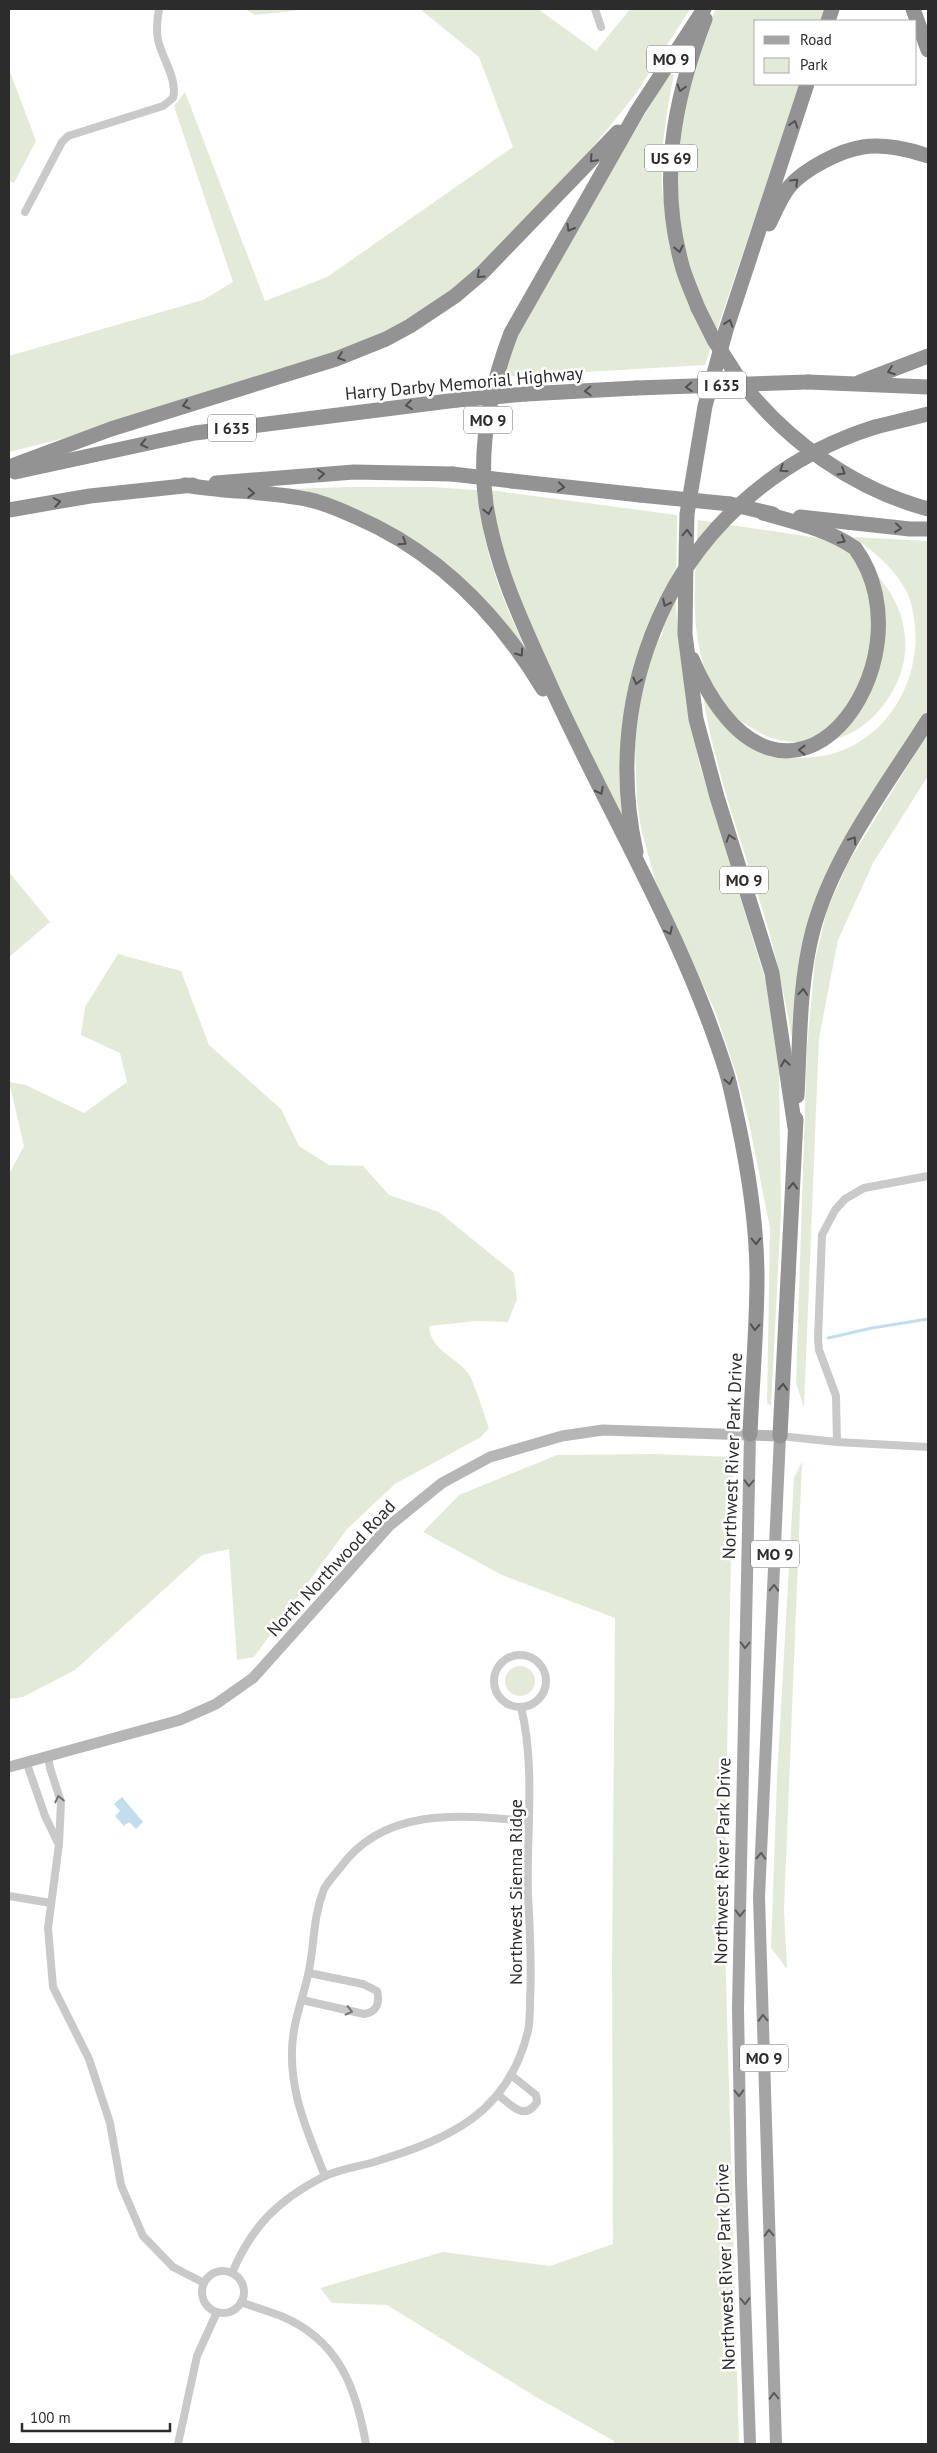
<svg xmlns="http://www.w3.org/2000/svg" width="937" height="2453" font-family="'PT Sans',sans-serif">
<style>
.green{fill:#e3ebd8}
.water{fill:#c2deed}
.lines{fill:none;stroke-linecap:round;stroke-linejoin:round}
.stream{stroke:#c2deed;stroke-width:3}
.street{stroke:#c9c9c9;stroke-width:8}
.secondary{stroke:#b6b6b6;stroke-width:11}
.primary{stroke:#a4a4a4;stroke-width:12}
.highway{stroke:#939393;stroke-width:15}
.highway-bridge{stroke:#939393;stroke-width:15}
.oneway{stroke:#505050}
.oneway2{stroke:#5c5c5c}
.oneway3{stroke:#737373}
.labels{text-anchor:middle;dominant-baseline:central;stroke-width:5;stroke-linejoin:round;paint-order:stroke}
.shield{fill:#fff;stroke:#6b6b6b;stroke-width:1}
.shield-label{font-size:16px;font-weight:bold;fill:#2c2c2c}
.street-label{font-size:18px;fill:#2c2c2c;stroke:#fff}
</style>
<rect width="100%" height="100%" fill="#fff"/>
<!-- green -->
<g class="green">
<path d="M245,9H309L255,15Z"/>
<path d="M420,9H538L596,51L630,9H690L635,95L579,164L475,274L382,337L69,437L9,452V356L203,300L233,282L174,106L185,92L265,301L327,277L513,147L479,57Z"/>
<path d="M716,9H825L821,21H756V84H800L705,365L500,377L526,314L669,74H674C667,109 656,172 665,207C674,239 690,272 702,304L685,253L677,198L678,128L708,25Z"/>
<path d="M9,69L36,141L14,183L9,180Z"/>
<path d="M350,487H432L477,490C485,557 501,598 530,658L455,573L290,492L289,489Z"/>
<path d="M490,490L677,515L676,610L686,696L700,766L766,982L779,1073L781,1213L771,1406L767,1403L770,1228L749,1123L737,1076L715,1011L655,880L641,828L637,801L635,746L638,717L641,692L652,650L662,635L664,626L659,598L643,638L636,663L627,828L527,623L503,560Z"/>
<path d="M698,520L818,538C896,563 937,648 876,714C856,735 830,745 801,743C782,741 768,739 752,728C746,724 738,720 733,715C725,707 708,677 704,666C689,620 696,567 698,520Z"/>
<path d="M853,537L928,541V709L838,855L795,1040L792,1039C786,1004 779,969 770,935C747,855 716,778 703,696C711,707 718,720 728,730C744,745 768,755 790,757C878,767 937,676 908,594C895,569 875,552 853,537Z"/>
<path d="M928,733V776L873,863L838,940L819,1038L804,1408L796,1383L807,1047L815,960L827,910L848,863Z"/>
<path d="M9,872L50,922L9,957Z"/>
<path d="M118,954L181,971L209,1045L281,1109L299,1146L329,1165L363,1166L389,1195L439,1212L514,1273L517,1299L508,1322L476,1321L429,1326C430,1350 455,1356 468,1373C475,1383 484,1415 489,1428L481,1437L395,1484L347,1529L254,1657L237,1660L229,1549L202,1555L75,1670L23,1697L9,1699V1174L24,1146L9,1082L26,1085L84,1113L127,1082L120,1053L81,1035L85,1007Z"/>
<path d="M655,1454L733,1457L724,1908L739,2444H614V2441L536,2397L387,2305L332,2303L320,2288L443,2252L550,2266L613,2244L612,1964L615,1618L502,1575L423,1532L459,1495L557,1455Z"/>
<path d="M802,1462L784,1910L787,1969L771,1948L777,1778L794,1478Z"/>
<circle cx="520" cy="1681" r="15"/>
</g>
<!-- water -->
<path class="water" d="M122,1797L143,1822L136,1829L129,1822L124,1826L115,1816L120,1811L114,1804Z"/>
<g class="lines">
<!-- stream -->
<path class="stream" d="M828,1338L872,1328L928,1319"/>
<!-- street -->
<g class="street">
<path d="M595,9L601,27"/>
<path d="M25,212L62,142L68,136L163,106L173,98C178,80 162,58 158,40C156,29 157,20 159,9"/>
<path d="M780,1436L837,1442L928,1447"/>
<path d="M837,1442L836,1396L819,1350L818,1339L822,1235L835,1210L845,1199L864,1188L928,1176"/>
<circle cx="520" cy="1681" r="26"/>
<path d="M48,1755L50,1768L61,1802L59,1844L48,1928L53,1987L89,2059L110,2123L121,2185L143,2236L173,2267L204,2283"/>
<path d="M26,1761L45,1816L58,1843"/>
<path d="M9,1896L51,1903"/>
<path d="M302,2000L364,2014C377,2012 380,2003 377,1991L363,1984L309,1973"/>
<path d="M498,2095C512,2105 524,2122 537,2102L536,2095L511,2075"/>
<path d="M325,2176C306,2129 285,2083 294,2030C297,2012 304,1993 308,1975C315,1945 312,1920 324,1889C328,1882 335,1874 340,1868C384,1806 461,1815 528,1821"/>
<circle cx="223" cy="2292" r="21"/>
<path d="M232,2273C252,2226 278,2200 323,2177C339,2169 357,2167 374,2162C449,2139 508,2114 528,2031C530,2021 530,2010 530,2001C532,1965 530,1930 528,1895C526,1832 536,1769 521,1707"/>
<path d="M241,2302C254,2307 268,2311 281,2316C339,2340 356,2388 366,2444"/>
<path d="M178,2444L197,2356L217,2312"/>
</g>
<!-- secondary -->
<path class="secondary" d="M9,1767L180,1720L216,1704L253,1678L389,1526L442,1483L490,1457L562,1436L603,1430L780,1436"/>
<!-- primary -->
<g class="primary">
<path d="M750,1434L738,2008L741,2182L750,2444"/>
<path d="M776,2444L759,1897L780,1436"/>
</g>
<!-- highway -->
<g class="highway">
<path d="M704,9L638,110L511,333C491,386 478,446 486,504C496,571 525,628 552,689C610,816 684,937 726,1071C731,1087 734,1105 738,1122C749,1174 757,1224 757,1277C757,1329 752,1382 750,1434"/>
<path d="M913,9L928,50"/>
<path d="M828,21L832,9"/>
<path d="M769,224C775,212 781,197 789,187C804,169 841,150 863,147C884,144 909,149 928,156"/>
<path d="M698,308C693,295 687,282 683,269C658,183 673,101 705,19"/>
<path d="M741,382C788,442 854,489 928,509"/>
<path d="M808,382L928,387"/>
<path d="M860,382L928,356"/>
<path d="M526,394L636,388"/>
<path d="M875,427L928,414"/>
<path d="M9,467L111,429L336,359L386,339L410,326L455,296L482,273L618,132"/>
<path d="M15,472L195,433L457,400"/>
<path d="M512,481L640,495"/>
<path d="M216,483L354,472L452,474"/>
<path d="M185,485C225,492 266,491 306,499C323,502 340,510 356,517C437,552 498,614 543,689"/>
<path d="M730,504L773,514"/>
<path d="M9,510L90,496L193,485"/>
<path d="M800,517L910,529H928"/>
<path d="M692,659C785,873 937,661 855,548C827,529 794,522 763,513"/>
<path d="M636,852C620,780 625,704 652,635"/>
<path d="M797,1096C800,1041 799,983 813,930C833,855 887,785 928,720"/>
<path d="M795,1128L772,973L717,797L696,719L685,634L686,558L687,514L705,406L726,330L807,84"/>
<path d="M780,1436L796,1119"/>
</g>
<!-- highway-bridge -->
<g class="highway-bridge">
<path d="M698,308L714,340L741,382"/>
<path d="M636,388L808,382"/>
<path d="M457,400L526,394"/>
<path d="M452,474L512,481"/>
<path d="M640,495L730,504"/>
<path d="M652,635C690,534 773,459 875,427"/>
</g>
</g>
<!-- one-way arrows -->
<defs><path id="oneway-chevron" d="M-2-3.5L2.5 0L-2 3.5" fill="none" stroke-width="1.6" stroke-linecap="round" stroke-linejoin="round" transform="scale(1.25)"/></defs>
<g class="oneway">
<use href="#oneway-chevron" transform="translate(681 88) rotate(105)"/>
<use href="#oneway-chevron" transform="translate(794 124) rotate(-72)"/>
<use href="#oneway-chevron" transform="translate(593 159) rotate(133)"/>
<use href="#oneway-chevron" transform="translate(795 182) rotate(-44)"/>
<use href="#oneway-chevron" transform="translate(570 228) rotate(120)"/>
<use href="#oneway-chevron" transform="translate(679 249) rotate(78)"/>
<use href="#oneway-chevron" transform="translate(480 275) rotate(138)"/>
<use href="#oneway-chevron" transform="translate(729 323) rotate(-71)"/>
<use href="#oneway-chevron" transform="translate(341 357) rotate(161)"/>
<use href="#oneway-chevron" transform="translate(891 371) rotate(160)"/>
<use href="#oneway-chevron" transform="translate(689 387) rotate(178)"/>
<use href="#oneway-chevron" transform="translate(588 391) rotate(177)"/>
<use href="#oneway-chevron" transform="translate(186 405) rotate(163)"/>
<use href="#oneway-chevron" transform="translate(409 405) rotate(173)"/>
<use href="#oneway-chevron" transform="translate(144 444) rotate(167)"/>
<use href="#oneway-chevron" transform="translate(783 469) rotate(146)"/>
<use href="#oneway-chevron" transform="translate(842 472) rotate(31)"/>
<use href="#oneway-chevron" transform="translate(321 474) rotate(-5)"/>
<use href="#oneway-chevron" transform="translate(561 487) rotate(6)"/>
<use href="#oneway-chevron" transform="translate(251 493) rotate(3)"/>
<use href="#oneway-chevron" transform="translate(57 502) rotate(-10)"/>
<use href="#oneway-chevron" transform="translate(488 511) rotate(78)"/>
<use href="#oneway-chevron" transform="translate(898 528) rotate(6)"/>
<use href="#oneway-chevron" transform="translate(687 533) rotate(-88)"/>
<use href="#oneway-chevron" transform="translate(842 540) rotate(28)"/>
<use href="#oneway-chevron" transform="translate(403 542) rotate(33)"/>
<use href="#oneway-chevron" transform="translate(666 603) rotate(116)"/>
<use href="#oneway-chevron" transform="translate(520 653) rotate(55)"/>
<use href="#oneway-chevron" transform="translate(637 681) rotate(104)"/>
<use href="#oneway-chevron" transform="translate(802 750) rotate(-179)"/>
<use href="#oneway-chevron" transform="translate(600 791) rotate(63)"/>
<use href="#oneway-chevron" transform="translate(730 838) rotate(-108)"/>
<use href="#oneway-chevron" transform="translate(853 840) rotate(-58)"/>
<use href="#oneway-chevron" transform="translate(669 931) rotate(64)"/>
<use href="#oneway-chevron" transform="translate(803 992) rotate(-86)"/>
<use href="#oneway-chevron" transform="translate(785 1063) rotate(-99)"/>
<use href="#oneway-chevron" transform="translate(729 1081) rotate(77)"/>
<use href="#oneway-chevron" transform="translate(793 1186) rotate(-88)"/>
<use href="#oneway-chevron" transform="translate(756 1241) rotate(88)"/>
<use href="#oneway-chevron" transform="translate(755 1327) rotate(93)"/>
<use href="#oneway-chevron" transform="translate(783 1387) rotate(-87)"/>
</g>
<g class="oneway2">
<use href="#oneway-chevron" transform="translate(749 1483) rotate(91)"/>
<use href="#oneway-chevron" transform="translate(774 1588) rotate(-88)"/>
<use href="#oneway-chevron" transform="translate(745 1645) rotate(91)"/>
<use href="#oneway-chevron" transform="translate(761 1856) rotate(-87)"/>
<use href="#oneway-chevron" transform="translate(740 1913) rotate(91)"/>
<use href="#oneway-chevron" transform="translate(763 2018) rotate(-92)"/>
<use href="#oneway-chevron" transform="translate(739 2093) rotate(89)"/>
<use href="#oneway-chevron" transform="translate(769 2233) rotate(-92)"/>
<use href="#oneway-chevron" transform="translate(745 2301) rotate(88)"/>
<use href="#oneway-chevron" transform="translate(774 2396) rotate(-92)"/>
</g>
<g class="oneway3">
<use href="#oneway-chevron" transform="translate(59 1799) rotate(-103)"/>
<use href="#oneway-chevron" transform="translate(349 2011) rotate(13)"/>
</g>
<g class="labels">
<!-- shield labels -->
<g class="shield">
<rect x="647" y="45.5" width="48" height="27" rx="4"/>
<rect x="645" y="144.5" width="52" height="27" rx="4"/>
<rect x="698" y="371.5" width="48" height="27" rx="4"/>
<rect x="464" y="406.5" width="48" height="27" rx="4"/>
<rect x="208" y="414.5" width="48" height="27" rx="4"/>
<rect x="720" y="866.5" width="48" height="27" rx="4"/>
<rect x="751" y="1540.5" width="48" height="27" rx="4"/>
<rect x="740" y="2044.5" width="48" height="27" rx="4"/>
</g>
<g class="shield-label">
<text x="671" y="59">MO 9</text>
<text x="671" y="158">US 69</text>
<text x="722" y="385">I 635</text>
<text x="488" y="420">MO 9</text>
<text x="232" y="428">I 635</text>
<text x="744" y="880">MO 9</text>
<text x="775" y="1554">MO 9</text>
<text x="764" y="2058">MO 9</text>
</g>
<!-- street labels -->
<g class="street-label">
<text transform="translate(464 383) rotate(-5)">Harry Darby Memorial Highway</text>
<text transform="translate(732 1456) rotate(-88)">Northwest River Park Drive</text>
<text transform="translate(331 1568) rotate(-47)">North Northwood Road</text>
<text transform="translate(722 1861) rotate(-89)">Northwest River Park Drive</text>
<text transform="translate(515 1892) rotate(-90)">Northwest Sienna Ridge</text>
<text transform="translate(725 2267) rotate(-92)">Northwest River Park Drive</text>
</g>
</g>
<!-- border -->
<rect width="937" height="2453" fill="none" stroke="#2c2c2c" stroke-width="20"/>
<!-- legend -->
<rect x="754" y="20" width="162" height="65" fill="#ffffff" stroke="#ababab"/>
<rect x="764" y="36" width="25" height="8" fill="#a4a4a4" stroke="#ababab"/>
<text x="800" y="45" font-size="15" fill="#2c2c2c">Road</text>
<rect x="764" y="58" width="25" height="15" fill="#e3ebd8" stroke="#ababab"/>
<text x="800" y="70" font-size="15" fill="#2c2c2c">Park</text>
<!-- scale -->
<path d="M22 2423v8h148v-8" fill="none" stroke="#2c2c2c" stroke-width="2.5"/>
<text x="30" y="2423" font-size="15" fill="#2c2c2c" stroke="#ffffff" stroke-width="4" paint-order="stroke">100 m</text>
</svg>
